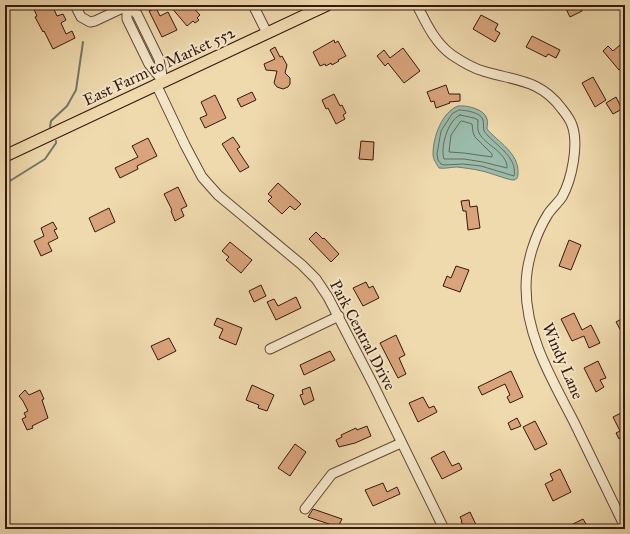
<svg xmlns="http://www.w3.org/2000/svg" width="630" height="534" font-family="'IM FELL Great Primer',serif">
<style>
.water{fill:#9abbaa;stroke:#727a6b}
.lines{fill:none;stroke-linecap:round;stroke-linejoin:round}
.shore{stroke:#686a5c;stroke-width:1}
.stream{stroke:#727a6b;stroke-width:2}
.building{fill:#d9a37b;stroke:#35180d}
.minor-casing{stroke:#644835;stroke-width:11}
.major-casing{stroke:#35180d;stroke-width:13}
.minor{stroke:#f5e7ca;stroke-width:9}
.major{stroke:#efdaae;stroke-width:11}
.labels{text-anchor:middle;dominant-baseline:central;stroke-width:4;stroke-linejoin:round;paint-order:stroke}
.street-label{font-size:16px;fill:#35180d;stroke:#f5e7ca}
</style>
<rect width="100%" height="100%" fill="#efdaae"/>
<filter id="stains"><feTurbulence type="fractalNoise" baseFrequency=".005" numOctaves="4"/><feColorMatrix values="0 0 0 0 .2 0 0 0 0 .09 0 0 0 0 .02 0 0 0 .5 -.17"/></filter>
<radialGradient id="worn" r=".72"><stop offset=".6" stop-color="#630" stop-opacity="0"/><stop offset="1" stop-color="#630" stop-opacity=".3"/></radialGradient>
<!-- water -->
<path class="water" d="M458,106C466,105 485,109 487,119C488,122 487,126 487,129C498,142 519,153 518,173C518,176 518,179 514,180C511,181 488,172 482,171C474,169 465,168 457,167C451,167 445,169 439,168C436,163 433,159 433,154C433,137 442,112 458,106Z"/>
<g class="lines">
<!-- shore -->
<g class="shore">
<path d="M459,110C466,110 482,113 483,120C484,124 483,127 484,131C493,144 518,156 514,176L481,166L463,164L444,165L441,164L438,160L437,154L441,131L452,114Z"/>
<path d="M460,115L474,118L478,120C478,124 477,129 479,133C485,145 508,153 507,168L483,162L464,159H444C440,147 448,120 460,115Z"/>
<path d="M462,121L472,124L473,132L475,137L492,154V157L464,153L449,152L451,135L460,122Z"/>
</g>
<!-- stream -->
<g class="stream">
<path d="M50,127L51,121L67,106L76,90L83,42"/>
<path d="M5,184L45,159L56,143V141"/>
</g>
</g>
<!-- building -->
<g class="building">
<path d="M32,5H52L57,16L63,14L66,20L61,23L66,34L72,31L75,38L53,49L44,31L43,32L35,17L37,16Z"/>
<path d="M174,5H180L181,7L184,5H191L200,15L197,18L199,20L195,23L193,21L187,26L171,7Z"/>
<path d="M564,5H580L582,11L570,17Z"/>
<path d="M156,8L160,16L168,12L177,30L162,37L149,11Z"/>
<path d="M481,15L498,24L495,30L500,33L495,42L473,29Z"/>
<path d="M532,36L560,50L556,58L548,54L546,57L526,47Z"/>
<path d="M334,40L335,43L338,41L346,56L338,60L339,61L332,65L331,63L326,66L325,64L320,66L313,52Z"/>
<path d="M620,45L625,52V66L619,70L603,51L608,46L613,51Z"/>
<path d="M275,47L280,57L282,56L287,65L285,73L290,78V84L288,87L283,89L277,87L274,83L277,71L266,70L264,64L275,59L270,50Z"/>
<path d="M403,48L420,71L404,83L388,63L385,66L377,56L384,50L390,58Z"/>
<path d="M593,77L606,100L595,107L582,83Z"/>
<path d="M446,85L449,94H460V101L449,102L450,103L436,108L434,101L431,102L427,92Z"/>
<path d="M252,92L256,100L241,107L237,99Z"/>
<path d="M334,94L340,106L342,105L346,113L343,115L345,119L336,124L328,108L326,109L322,100Z"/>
<path d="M215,95L226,118L205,128L200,118L207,115L201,102Z"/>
<path d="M616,97L622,109L613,114L606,103Z"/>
<path d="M233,137L240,147L237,149L249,167L240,172L222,144Z"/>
<path d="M148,138L157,156L137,166L138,169L120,178L115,168L138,157L132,146Z"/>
<path d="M361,141L374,142L373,160L359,159Z"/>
<path d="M278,183L301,204L295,210L290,206L282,214L268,201L272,197L268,194Z"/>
<path d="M178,187L187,206L181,209L184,216L175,221L171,211L172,210L164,194Z"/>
<path d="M469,200L470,207L477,206L480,228L468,230L466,211H463L461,201Z"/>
<path d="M109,208L115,222L95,232L89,218Z"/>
<path d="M53,222L57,229L54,230L58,238L48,243L52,251L41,256L34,241L44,236L41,228Z"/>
<path d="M316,232L323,239L324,238L339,254L331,262L309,239Z"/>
<path d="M569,240L581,245L571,270L559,266Z"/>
<path d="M230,242L252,260L241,273L226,260L229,257L222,251Z"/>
<path d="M456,266L469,270L460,292L443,286L447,276L451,278Z"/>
<path d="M366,282L369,288L373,286L379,298L363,306L353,288Z"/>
<path d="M261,285L266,296L254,302L249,291Z"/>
<path d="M296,297L301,308L276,320L267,302L274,299L278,306Z"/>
<path d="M574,313L582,330L591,325L600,343L589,348L584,336L572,341L561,319Z"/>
<path d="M625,317V329L621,331L616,322Z"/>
<path d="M217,318L242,328L236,345L219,338L223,329L214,325Z"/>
<path d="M396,335L405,355L399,358L406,374L398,378L380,343Z"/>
<path d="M169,338L176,351L158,360L151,346Z"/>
<path d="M330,351L335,360L304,375L300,365Z"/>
<path d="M598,361L606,378L600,380L604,387L596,392L584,368Z"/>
<path d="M511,371L523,397L510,403L507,397L510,395L505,384L482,395L478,387Z"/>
<path d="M252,385L274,395L267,411L258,408L259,405L246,400Z"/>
<path d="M310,387L314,400L304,405L300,395L303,394L302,390Z"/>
<path d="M25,390L29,395L40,390L44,399L42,400L48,418L32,426L33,428L27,430L22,419L26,417L24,413L28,411L23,401L19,396Z"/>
<path d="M423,397L429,408L434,406L437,412L418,422L409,403Z"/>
<path d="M623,412L625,416V441L623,437L619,439L616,433L620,431L613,417Z"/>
<path d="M517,418L521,426L511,430L508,423Z"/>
<path d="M535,421L547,444L535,450L523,427Z"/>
<path d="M367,426L371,436L355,443L339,447L336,440L342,437L341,435L356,428L357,430Z"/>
<path d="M295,444L306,452L290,476L278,468Z"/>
<path d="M444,451L452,466L459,463L462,469L442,479L431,458Z"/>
<path d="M560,469L571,492L553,501L545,484L553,480L550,474Z"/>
<path d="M383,483L387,492L397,487L400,494L373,506L365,490Z"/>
<path d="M313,509L342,519L338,527L308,517Z"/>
<path d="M470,512L478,529H465L461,521H462L460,517Z"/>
<path d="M583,519L589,529H563Z"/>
</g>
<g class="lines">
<defs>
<g id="minor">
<path d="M75,5L81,17L90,22L95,21L129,5"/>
<path d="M253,5L267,33"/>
<path d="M417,5C426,23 435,43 452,55C461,61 472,68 483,71C515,81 540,79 562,109C566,114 570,119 572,125C579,144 572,179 562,197C558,203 552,208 548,214C535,235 526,263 526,287C526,337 552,379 574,422C591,457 608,492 625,527"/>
<path d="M127,6L137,14L159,59L163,81"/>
<path d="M127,6V19L149,64L162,80"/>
<path d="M156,84L185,145L202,177L218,195L302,265L316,279L328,297L373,384L444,529"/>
<path d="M270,349L339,316"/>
<path d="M305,509L332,474L401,443"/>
</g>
<path id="major" d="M5,156L327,5"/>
</defs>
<!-- minor casing -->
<use href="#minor" class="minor-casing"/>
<!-- major casing -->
<use href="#major" class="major-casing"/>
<!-- minor -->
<use href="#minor" class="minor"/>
<!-- major -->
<use href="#major" class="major"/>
</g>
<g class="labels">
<!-- street labels -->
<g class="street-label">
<text transform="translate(159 66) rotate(-25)">East Farm to Market 552</text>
<text transform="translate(363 335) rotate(62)">Park Central Drive</text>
<text transform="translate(563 361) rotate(67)">Windy Lane</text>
</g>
</g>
<!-- margin -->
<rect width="630" height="534" fill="none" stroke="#efdaae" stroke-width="20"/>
<rect x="6" y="6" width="618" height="522" fill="none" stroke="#35180d" stroke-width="2"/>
<rect x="10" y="10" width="610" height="514" fill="none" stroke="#35180d"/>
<rect width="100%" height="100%" filter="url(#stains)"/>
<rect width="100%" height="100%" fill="url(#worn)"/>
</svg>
